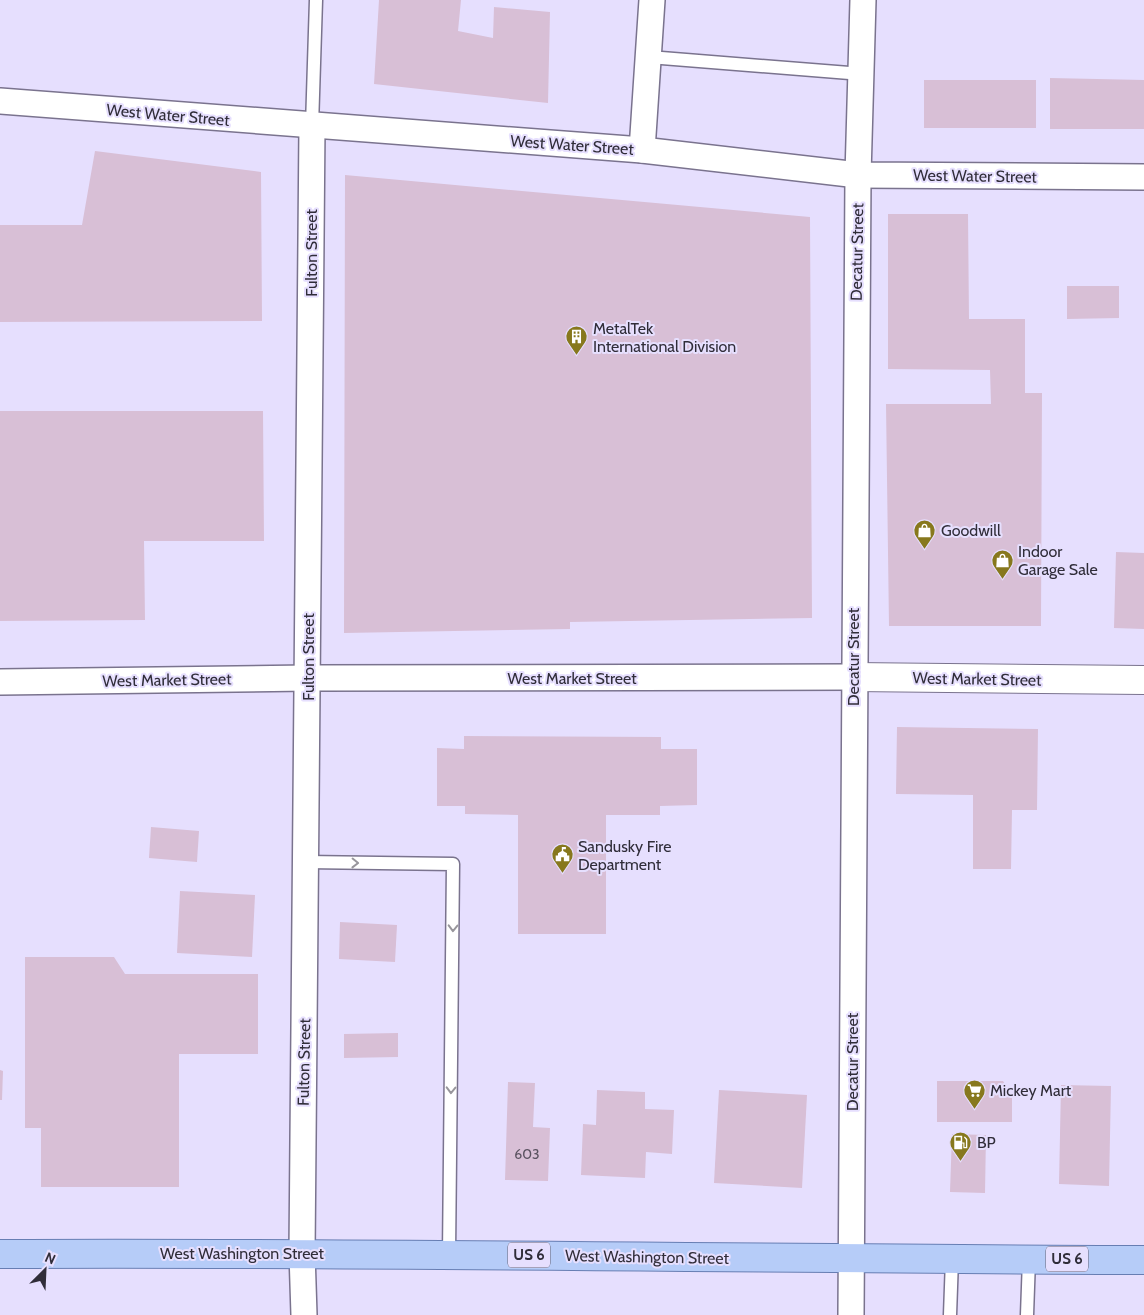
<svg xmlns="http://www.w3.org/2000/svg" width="1144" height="1315" font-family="Cabin,sans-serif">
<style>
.building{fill:#d8bfd6}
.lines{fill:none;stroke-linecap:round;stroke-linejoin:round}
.service-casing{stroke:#7a738e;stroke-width:15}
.minor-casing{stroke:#7a738e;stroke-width:28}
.tertiary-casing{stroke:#7a738e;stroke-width:30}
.primary-casing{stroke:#677eb3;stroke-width:30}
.service{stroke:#fff;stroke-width:12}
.minor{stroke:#fff;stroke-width:25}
.tertiary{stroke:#fff;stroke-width:28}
.primary{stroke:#b6ccf8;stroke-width:28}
.oneway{stroke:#98969c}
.labels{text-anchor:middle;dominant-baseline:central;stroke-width:4;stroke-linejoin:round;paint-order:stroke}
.number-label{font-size:14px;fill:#5a5260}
.shield{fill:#e6dffe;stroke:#676274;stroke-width:1}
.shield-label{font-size:15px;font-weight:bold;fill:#302d39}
.street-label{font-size:16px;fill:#302d39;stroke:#e6dffe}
.poi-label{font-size:16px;fill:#302d39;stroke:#e6dffe;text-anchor:start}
</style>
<rect width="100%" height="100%" fill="#e6dffe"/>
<!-- building -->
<g class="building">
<path d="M379,0H461L458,31L493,38L494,7L550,12L548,103L374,84Z"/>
<path d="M1050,78L1144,80V129H1050Z"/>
<rect x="924" y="80" width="112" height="48"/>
<path d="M95,151L261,172L262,321L0,322V225H82Z"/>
<path d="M345,175L810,217L812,618L570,622V629L344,633Z"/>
<path d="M888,214H968L969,319H1025V393H1042L1041,626H889L886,404H991L990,370L888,369Z"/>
<path d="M1067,286H1119V318L1067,319Z"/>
<path d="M0,411H263L264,541H144L145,620L0,621Z"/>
<path d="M1116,552L1144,553V629L1114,628Z"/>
<path d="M897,727L1038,729L1037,810H1012L1011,869H973V795L896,794Z"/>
<path d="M464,736L661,737V749H697V805L660,806V815H606V934H518V815L465,814V806H437V748L464,749Z"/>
<path d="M151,827L199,831L197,862L149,858Z"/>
<path d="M180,891L255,895L252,957L177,953Z"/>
<path d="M340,922L397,925L395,962L339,959Z"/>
<path d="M25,957H114L125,974H258V1054H179V1187H41V1128H25Z"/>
<path d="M398,1033V1057L344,1058V1034Z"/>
<path d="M0,1070L3,1071L2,1100H0Z"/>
<path d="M937,1081H1003L1012,1096V1122H937Z"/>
<path d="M508,1082L535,1083L533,1127L550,1128L548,1181L505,1180Z"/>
<path d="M1061,1085L1111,1086L1109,1186L1059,1184Z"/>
<path d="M597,1090L645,1092V1109L674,1110L672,1154L646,1152L645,1178L581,1175L583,1124L596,1125Z"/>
<path d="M719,1090L807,1095L802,1188L714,1183Z"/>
<path d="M952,1134L986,1135L985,1193L950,1192Z"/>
</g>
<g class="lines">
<defs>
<g id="service">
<path d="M649,57L862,74"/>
<path d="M312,126L316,0"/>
<path d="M306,862L453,864L449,1254"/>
<path d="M950,1315L952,1259"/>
<path d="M1027,1315L1029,1259"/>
</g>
<g id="minor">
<path d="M0,101L642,150L858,175L1144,177"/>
<path d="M642,150L652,0"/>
<path d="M0,682L308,678L853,677"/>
<path d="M304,1315L302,1253L312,126"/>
<path d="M851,1315L858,175L863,0"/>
</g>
<path id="tertiary" d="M853,677L1144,680"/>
<path id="primary" d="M0,1254C381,1252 763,1259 1144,1260"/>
</defs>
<!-- service casing -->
<use href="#service" class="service-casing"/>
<!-- minor casing -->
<use href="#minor" class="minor-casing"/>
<!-- tertiary casing -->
<use href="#tertiary" class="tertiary-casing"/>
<!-- primary casing -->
<use href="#primary" class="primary-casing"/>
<!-- service -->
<use href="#service" class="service"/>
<!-- minor -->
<use href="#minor" class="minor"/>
<!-- tertiary -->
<use href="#tertiary" class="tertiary"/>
<!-- primary -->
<use href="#primary" class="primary"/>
</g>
<!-- one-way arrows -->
<defs><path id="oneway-chevron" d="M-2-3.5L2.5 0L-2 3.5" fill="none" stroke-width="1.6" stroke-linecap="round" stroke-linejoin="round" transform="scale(1.25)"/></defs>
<g class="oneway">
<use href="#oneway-chevron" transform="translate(355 863) rotate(1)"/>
<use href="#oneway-chevron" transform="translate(453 928) rotate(91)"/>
<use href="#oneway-chevron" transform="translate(451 1090) rotate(91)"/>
</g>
<!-- icons -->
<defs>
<symbol id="building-pin" viewBox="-11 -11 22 30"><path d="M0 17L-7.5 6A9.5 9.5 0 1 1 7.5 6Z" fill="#87781d" stroke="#e6dffe"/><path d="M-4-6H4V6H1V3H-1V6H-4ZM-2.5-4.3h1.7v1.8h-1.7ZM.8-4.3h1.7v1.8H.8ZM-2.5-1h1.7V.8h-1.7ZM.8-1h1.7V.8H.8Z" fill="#fff"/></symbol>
<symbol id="shop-pin" viewBox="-11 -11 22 30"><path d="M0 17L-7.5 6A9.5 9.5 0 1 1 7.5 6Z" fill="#87781d" stroke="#e6dffe"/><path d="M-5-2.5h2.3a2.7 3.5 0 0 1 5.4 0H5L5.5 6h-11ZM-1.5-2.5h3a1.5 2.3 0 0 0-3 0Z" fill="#fff"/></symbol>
<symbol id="civic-pin" viewBox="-11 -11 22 30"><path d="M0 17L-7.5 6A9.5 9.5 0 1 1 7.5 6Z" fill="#87781d" stroke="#e6dffe"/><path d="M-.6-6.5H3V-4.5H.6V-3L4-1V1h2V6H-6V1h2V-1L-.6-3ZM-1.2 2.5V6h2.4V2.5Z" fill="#fff"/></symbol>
<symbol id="supermarket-pin" viewBox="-11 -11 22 30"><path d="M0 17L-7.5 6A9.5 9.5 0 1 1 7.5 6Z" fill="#87781d" stroke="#e6dffe"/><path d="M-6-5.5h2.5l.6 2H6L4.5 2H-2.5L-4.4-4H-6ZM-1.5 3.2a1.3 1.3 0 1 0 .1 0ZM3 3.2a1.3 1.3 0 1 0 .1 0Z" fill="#fff"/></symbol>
<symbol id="fuel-pin" viewBox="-11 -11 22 30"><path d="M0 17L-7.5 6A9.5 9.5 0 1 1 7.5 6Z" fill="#87781d" stroke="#e6dffe"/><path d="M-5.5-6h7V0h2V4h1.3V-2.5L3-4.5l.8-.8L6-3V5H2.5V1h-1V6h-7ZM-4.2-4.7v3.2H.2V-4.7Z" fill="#fff"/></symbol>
</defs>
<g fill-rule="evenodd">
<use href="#building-pin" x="564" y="324" width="25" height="34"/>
<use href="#shop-pin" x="912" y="518" width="25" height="34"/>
<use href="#shop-pin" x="990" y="548" width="25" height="34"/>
<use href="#civic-pin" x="550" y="842" width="25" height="34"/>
<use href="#supermarket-pin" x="962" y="1078" width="25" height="34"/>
<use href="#fuel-pin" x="948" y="1130" width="25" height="34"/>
</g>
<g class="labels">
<!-- number labels -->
<g class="number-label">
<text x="527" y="1154">603</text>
</g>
<!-- shield labels -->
<g class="shield">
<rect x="508" y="1242.5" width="42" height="25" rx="4"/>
<rect x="1046" y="1246.5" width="42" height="25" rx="4"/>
</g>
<g class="shield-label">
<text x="529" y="1255">US 6</text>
<text x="1067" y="1259">US 6</text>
</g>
<!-- street labels -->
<g class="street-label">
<text transform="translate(168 115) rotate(5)">West Water Street</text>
<text transform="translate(572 145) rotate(4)">West Water Street</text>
<text transform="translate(975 176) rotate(1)">West Water Street</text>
<text transform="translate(857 252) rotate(-89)">Decatur Street</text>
<text transform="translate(311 253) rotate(-90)">Fulton Street</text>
<text transform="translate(308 657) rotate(-90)">Fulton Street</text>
<text transform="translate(853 657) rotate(-90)">Decatur Street</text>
<text x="572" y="678">West Market Street</text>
<text transform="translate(977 679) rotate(1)">West Market Street</text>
<text transform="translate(167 680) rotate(-1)">West Market Street</text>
<text transform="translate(304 1062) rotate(-89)">Fulton Street</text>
<text transform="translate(852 1062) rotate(-90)">Decatur Street</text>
<text x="242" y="1253">West Washington Street</text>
<text transform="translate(647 1257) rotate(1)">West Washington Street</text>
</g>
<!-- poi labels -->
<g class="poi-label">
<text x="593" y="328">MetalTek<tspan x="593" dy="18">International Division</tspan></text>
<text x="941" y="530">Goodwill</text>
<text x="1018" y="551">Indoor<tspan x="1018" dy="18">Garage Sale</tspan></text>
<text x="578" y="846">Sandusky Fire<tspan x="578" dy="18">Department</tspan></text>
<text x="990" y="1090">Mickey Mart</text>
<text x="977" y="1142">BP</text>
</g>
</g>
<!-- north arrow -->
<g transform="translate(45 1270) rotate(24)" stroke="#e6dffe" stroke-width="4" paint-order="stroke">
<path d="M0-4L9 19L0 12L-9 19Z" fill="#302d39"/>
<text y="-8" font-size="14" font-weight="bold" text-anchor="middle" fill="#302d39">N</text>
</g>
</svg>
